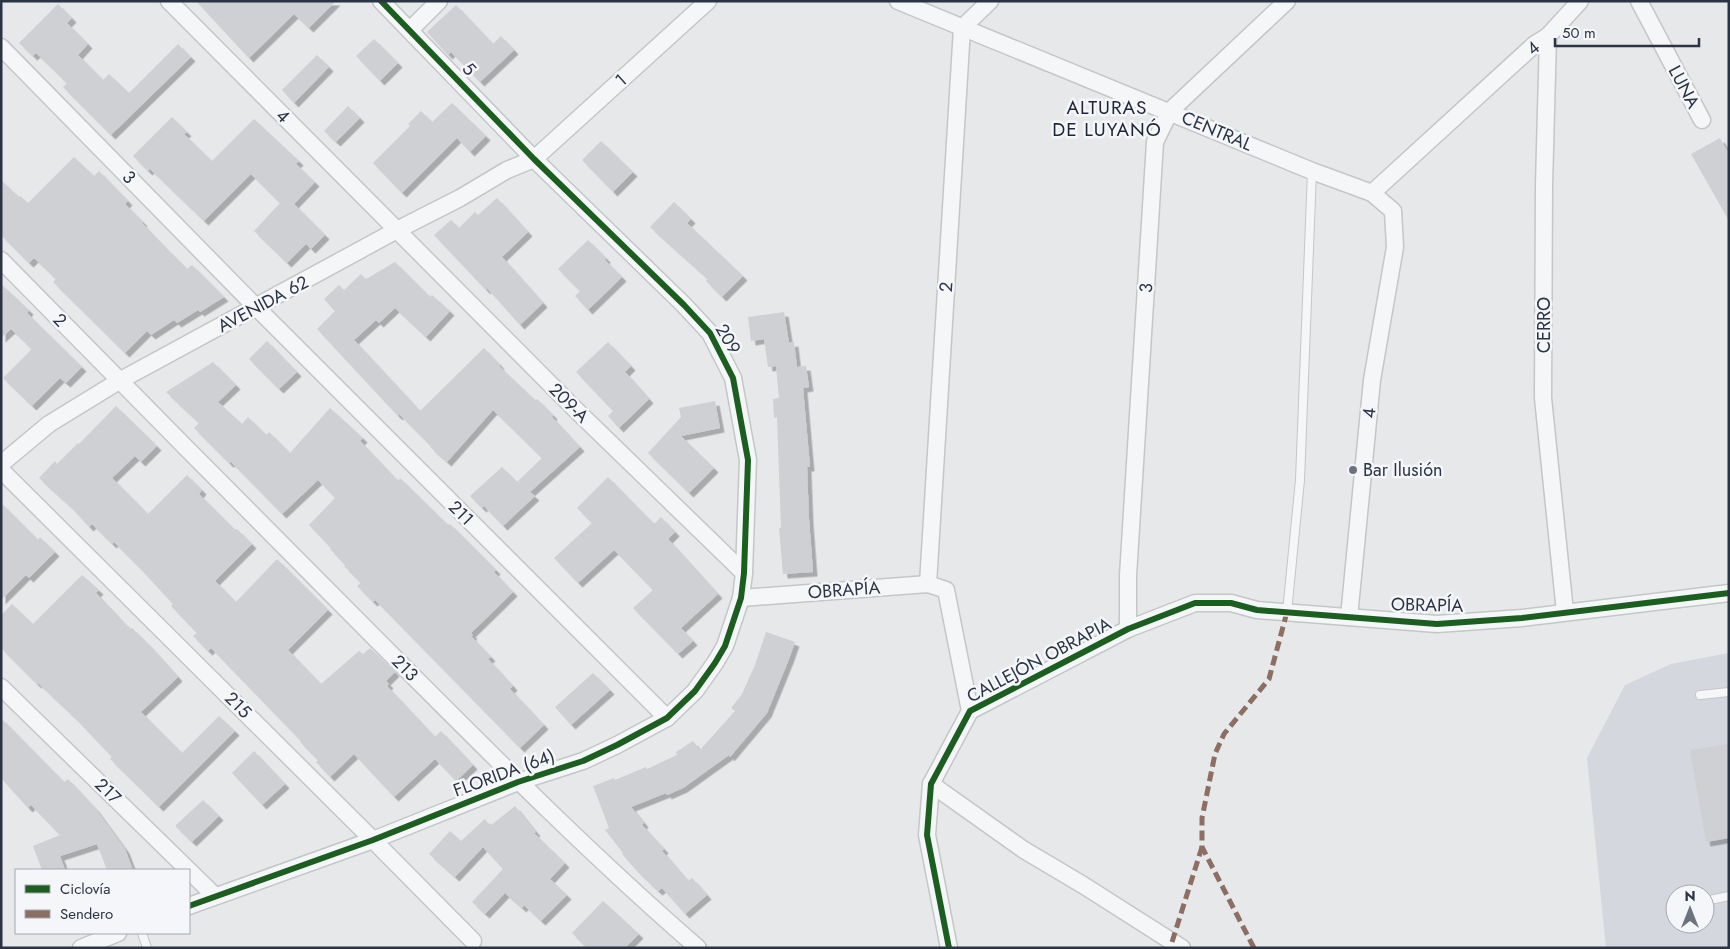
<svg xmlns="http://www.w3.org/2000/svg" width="1730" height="949" font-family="Jost,sans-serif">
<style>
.built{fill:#d4d7dd;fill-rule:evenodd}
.building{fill:#ced0d3;filter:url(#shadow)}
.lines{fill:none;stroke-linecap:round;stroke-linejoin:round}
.lane-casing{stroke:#c4c6c8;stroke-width:10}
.street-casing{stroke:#c4c6c8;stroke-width:19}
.lane{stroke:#f5f6f7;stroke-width:8}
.street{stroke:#f5f6f7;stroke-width:16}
.quiet{stroke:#8d6e63;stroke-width:5;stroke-dasharray:10 5;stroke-linecap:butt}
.cycleway-casing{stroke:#f4f6f9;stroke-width:9}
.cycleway{stroke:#1b5e20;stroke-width:6}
.poi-dot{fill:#6c737f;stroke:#f4f6f9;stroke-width:2}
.labels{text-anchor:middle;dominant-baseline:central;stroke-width:5;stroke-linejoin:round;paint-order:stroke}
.street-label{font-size:18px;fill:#2b3445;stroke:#f4f6f9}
.poi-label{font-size:18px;fill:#2b3445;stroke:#f4f6f9;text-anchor:start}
.neighbourhood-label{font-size:19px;letter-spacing:1px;fill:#1d2536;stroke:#f4f6f9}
</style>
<defs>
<filter id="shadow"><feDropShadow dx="4.5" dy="4.5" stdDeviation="0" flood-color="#0004"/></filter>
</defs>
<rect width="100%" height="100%" fill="#e6e8ea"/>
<!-- built -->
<path class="built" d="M1729,653V948H1606L1587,758L1625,685L1671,664ZM1675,894H1705V924H1675Z"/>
<!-- building -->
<g class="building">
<path d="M196,1H336L309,28L294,14L249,58Z"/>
<path d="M58,4L72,18L67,23L88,44L78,55L103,80L109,74L129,93L178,44L191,57L111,135L63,87L67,83L36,53L33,56L19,43Z"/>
<path d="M456,5L493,44L501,36L514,50L480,82L451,52L448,55L427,32Z"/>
<path d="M374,39L398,63L380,81L356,56Z"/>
<path d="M317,55L329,67L294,103L282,90Z"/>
<path d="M452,103L486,136L470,152L457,138L402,193L373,163L410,126L408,124L421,111L432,122Z"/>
<path d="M348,106L360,118L336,142L324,131Z"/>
<path d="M172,117L187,132L184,134L212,161L254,119L299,161L296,164L315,182L294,204L325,235L311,249L306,244L287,263L254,231L280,203L251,174L204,221L150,169L148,171L133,156Z"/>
<path d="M1720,138L1729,154V221L1691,154Z"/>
<path d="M601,141L633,172L613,192L582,160Z"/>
<path d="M74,157L94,176L99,171L128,201L125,204L143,222L142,223L161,243L187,269L192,265L224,297L200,312L198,310L177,323L174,320L151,335L147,331L125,353L53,282L56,279L34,258L29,263L1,235V180L19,197L20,196L28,203Z"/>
<path d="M497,198L528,232L502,257L543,303L520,325L487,288L486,290L434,235L451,220L459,228L475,212L478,215Z"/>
<path d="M674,202L691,219L687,223L743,276L722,297L706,281L708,279L650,227Z"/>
<path d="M588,240L606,258L605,260L622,277L588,310L575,296L580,291L558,269Z"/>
<path d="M395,262L430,297L432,295L450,311L426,337L395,308L379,323L376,320L354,340L420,411L484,348L500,365L499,366L535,400L537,399L553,415L552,417L580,447L530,492L535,496L503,526L484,506L482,508L470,496L502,467L517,482L542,458L493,410L447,462L430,447L431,446L399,414L398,416L317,329L335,311L324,299L339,285L344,290L361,274L366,279Z"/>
<path d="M1,284L29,310L27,313L82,367L66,383L60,378L32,406L3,378L32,349L11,329L1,338Z"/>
<path d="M784,312L789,343L794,342L797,367L806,366L809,387L803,388L810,467H807L809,519L813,572L783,574L779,528H781L777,417L774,418L773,399L779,398L776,366L768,367L764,339L751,341L748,317Z"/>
<path d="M267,341L297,372L279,389L249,359Z"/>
<path d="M608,342L631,366L625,372L649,399L619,428L608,416L613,411L576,372Z"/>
<path d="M213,362L236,385L218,402L242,424L248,417L266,435L269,432L290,453L330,408L363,438L360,441L398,481L400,478L448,525L450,524L496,570L494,572L513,592L471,633L473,635L471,636L491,657L488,659L513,686L510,689L544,725L520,748L375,600L373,602L357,586L361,583L344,566L345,565L330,549L331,548L309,525L335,498L318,480L282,514L231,462L229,463L194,428L199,423L166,392Z"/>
<path d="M715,401L720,428L681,436L714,468L689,493L648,453L681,417L679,408Z"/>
<path d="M116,406L157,446L141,462L135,456L112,478L148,514L187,475L202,490L199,494L235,530L237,529L252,544L215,581L236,602L277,559L328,610L288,650L321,684L359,651L363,654L370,648L395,672L386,681L389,684L387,686L435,737L441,731L473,765L456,781L435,759L394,797L354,754L330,777L316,762L318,760L300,742L301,741L211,648L208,651L193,636L197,633L171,606L173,604L138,566L114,542L112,544L92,524L89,527L71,507L39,478L55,461L57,464L78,443L79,444Z"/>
<path d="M608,477L654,524L661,517L675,532L668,539L718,594L681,628L693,641L678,654L633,608L653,590L614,550L578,583L554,558L592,523L577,508Z"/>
<path d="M1,503L38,540L40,537L55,552L29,578L26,575L1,600Z"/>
<path d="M82,575L99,590L96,593L130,629L132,628L150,646L178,677L141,712L182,753L219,716L235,731L159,807L110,759L112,757L74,717L38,683L37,684L1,648V615L12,604L33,624Z"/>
<path d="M766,632L795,642L789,659L767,713L730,757L729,755L683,788L667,795L666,793L631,807L644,823L642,825L664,849L662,851L688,881L692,878L707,895L685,914L662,888L658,891L638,872L622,854L623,853L605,830L609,828L593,786L614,778L615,780L646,767L647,769L677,755L676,752L693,741L700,750L735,711L731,708L742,694L755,665Z"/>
<path d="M593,673L610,690L571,725L555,707Z"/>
<path d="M1,718L64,782L68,779L95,808L125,849L133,870H107L97,844L60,856L65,870H42L33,846L60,835L31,805L28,808L1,778Z"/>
<path d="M1729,744V838L1706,842L1690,750Z"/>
<path d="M254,751L285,784L262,805L232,773Z"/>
<path d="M203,800L219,816L192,842L176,827V825Z"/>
<path d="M515,806L536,832L534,833L565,863L550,879L567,895L541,921L524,905L522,908L505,893L485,914L472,902L503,869L483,847L455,877L429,854L450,831L461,841L485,819L490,826Z"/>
<path d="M603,901L639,934L625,948H587L572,933Z"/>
</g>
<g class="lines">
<defs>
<g id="lane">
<path d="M1287,612L1300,480L1312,171"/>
<path d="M1700,695L1729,692"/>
<path d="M1705,901L1729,896"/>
<path d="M142,933L147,948"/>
</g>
<g id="street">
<path d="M169,1L575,409L744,573"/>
<path d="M898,1L1312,171L1372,193L1393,211L1395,247L1372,380L1349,617"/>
<path d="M1639,1L1702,120"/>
<path d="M410,30L439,1"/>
<path d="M1548,36L1544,185L1543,398L1565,612"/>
<path d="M1,47L256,307L667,718"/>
<path d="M1372,193L1535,44L1548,36L1580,1"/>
<path d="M1,260C125,387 250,512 375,638C480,743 585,850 698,948"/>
<path d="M1,464L49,424L119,381L397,230L460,198L507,170L534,159L708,1"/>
<path d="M1,470L373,840L473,941"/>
<path d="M928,584L962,28L990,1"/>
<path d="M741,598L928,584L946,590L970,711"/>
<path d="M1128,629V576L1155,142L1170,111L1287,1"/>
<path d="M1,687L215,896"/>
<path d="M931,784L1024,850L1083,885L1182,948"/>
<path d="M189,906L373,840L518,782L583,761L617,745L667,718L695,691L715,663L725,646L741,598L744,573L748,460L733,378L710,333L684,305L534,159L381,1"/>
<path d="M81,948L118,933"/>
<path d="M949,948L927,835L931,784L970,711L1128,629L1195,603H1231L1257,610L1437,624L1522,618L1729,593"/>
</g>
</defs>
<!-- lane casing -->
<use href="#lane" class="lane-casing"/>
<!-- street casing -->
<use href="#street" class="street-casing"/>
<!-- lane -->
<use href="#lane" class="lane"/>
<!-- street -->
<use href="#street" class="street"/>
<!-- quiet -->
<g class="quiet">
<path d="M1172,942L1202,847"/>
<path d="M1254,948L1202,847V818L1215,754L1224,734L1269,679L1287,612"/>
</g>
<defs>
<g id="cycleway">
<path d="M189,906L373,840L518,782L583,761L617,745L667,718L695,691L715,663L725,646L741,598L744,573L748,460L733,378L710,333L684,305L534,159L381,1"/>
<path d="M949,948L927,835L931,784L970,711L1128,629L1195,603H1231L1257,610L1437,624L1522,618L1729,593"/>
</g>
</defs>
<!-- cycleway casing -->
<use href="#cycleway" class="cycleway-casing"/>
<!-- cycleway -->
<use href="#cycleway" class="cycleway"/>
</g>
<!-- markers -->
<circle class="poi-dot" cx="1353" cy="470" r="5"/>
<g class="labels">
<!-- street labels -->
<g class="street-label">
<text transform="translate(1533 48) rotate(-39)">4</text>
<text transform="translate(469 69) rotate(46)">5</text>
<text transform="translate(621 80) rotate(-42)">1</text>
<text transform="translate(1684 87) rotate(62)">LUNA</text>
<text transform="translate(283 116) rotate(45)">4</text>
<text transform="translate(1217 131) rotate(23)">CENTRAL</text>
<text transform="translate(129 177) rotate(46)">3</text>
<text transform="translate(946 287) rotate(-86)">2</text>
<text transform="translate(1146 288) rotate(-86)">3</text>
<text transform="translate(263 304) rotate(-28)">AVENIDA 62</text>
<text transform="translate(60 320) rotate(46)">2</text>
<text transform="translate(1544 325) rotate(-90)">CERRO</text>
<text transform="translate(728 339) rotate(60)">209</text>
<text transform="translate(569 403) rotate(45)">209-A</text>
<text transform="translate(1369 413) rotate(-84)">4</text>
<text transform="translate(461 513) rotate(45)">211</text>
<text transform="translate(844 590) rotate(-4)">OBRAPÍA</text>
<text transform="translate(1427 605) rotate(1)">OBRAPÍA</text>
<text transform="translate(1039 660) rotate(-28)">CALLEJÓN OBRAPIA</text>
<text transform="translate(405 668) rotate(45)">213</text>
<text transform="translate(238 705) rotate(45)">215</text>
<text transform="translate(504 773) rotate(-20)">FLORIDA (64)</text>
<text transform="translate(108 791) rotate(44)">217</text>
</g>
<!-- poi labels -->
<g class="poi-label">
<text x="1363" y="470">Bar Ilusión</text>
</g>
<!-- neighbourhood labels -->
<g class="neighbourhood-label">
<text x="1107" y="107">ALTURAS<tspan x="1107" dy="22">DE LUYANÓ</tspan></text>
</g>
</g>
<!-- border -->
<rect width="1730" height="949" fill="none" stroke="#2b3445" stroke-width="5"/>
<!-- legend -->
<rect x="15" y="869" width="175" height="65" fill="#f4f6f9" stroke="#a4a8b1"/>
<rect x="25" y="885" width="25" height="8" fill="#1b5e20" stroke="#a4a8b1"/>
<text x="60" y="894" font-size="15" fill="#2b3445">Ciclovía</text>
<rect x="25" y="910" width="25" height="8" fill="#8d6e63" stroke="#a4a8b1"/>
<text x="60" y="919" font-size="15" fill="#2b3445">Sendero</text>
<!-- north arrow -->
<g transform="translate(1690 909)"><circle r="24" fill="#f4f6f9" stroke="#a4a8b1"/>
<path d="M0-4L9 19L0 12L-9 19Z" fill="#6c737f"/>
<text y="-8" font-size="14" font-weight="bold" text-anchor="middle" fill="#2b3445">N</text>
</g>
<!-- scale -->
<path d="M1555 38v8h144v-8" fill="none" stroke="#2b3445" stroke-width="2.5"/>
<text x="1562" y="38" font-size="15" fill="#2b3445" stroke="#f4f6f9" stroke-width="4" paint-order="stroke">50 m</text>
</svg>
